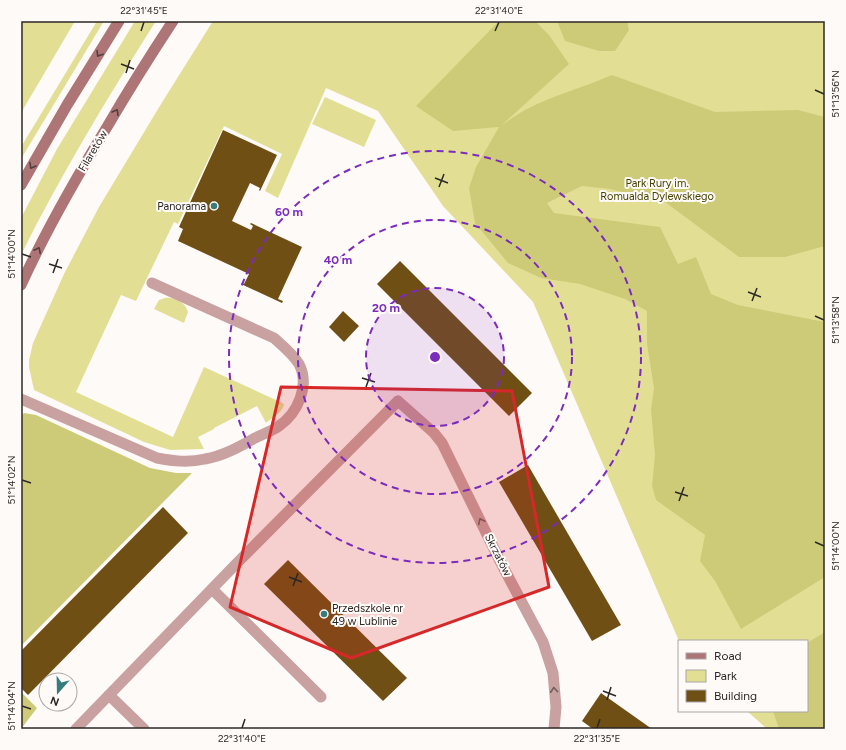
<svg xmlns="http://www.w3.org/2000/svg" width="846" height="750" font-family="Figtree,sans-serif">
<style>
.green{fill:#e2df95}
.forest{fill:#cecb78}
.building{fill:#704f15}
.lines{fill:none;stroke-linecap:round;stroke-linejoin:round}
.service{stroke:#c9a1a1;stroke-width:11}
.minor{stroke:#c9a1a1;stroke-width:11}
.secondary{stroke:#ae7576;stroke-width:11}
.oneway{stroke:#533f3e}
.oneway2{stroke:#735e5d}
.marked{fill:#d62828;fill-opacity:0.2;stroke:#d62828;stroke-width:3;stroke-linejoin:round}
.ticks{fill:none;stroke:#2c2826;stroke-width:1.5}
.ring{fill:none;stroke:#7b2cbf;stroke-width:2;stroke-dasharray:7 5}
.poi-dot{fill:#347d7c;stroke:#fefaf8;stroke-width:1.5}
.labels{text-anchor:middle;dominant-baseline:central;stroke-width:4;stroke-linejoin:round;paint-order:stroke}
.street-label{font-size:11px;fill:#2c2826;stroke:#fefaf8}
.park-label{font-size:11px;fill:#464200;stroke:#fefaf8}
.poi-label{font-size:11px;fill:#2c2826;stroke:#fefaf8;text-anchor:end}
.centre{fill:#7b2cbf;stroke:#fefaf8;stroke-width:2}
.ring-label{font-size:12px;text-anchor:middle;font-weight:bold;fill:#7b2cbf;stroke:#fefaf8;stroke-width:4;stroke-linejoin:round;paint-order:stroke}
.neatline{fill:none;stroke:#2c2826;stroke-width:1.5}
.ticks-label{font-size:10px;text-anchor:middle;fill:#2c2826}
</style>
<rect width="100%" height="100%" fill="#fefaf8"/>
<!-- green -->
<g class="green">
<path d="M21,21H75L21,113Z"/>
<path d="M97,21H104L21,159V147Z"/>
<path d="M135,21H156C108,97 61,174 21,255V218L57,149Z"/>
<path d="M213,21H825V729H767L747,711H807V641H679L533,302L443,206L378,111L326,88L278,198L265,191L282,154L224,126L178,224L174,222L136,301L121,295L76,392L173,437L204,367L276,400L284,404C283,412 272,418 266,423L257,406L214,428V429L198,437L204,449L170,450L144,442L34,390L29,367V360L33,343L64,274L99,207L161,104Z"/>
<path d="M325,97L376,120L364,147L312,124Z"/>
<path d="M165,298C175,297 185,302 188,312L184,323L154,309L159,300Z"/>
</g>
<!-- forest -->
<g class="forest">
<path d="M499,21H535L549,35L569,64L502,125C510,120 517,114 525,110C553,95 583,88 612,75L715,112L798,110L825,117V246L785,257H739L665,202L610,189L582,186L547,203L554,213L660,227L678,264L696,257L711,294L738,305L825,322V577L741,629L715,581L700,561L705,535L656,500L652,486L655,455L651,410L654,388L647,344V311L625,299L580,284L541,278L508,263L475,223L469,188L476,167L499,127L453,131L416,106Z"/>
<path d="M557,21H627L629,30L615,51H599L565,41Z"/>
<path d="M24,413L36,415L150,468L176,473H192L21,646V416Z"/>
<path d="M825,632V729H779L773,711H807V643Z"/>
<path d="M21,692L37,708L21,729Z"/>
</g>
<!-- building -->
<g class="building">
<path d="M223,130L277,155L260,191L259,190L260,188L250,183L232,221L251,230L253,226L250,224L251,223L302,247L278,299L283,301L282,303L241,284L242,283L244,284L249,274L178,241L183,229L179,227Z"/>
<path d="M400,261L532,393L509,416L377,284Z"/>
<path d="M343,311L359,326L344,342L329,327Z"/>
<path d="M528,465L621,625L592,641L499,482Z"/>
<path d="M163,507L188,533L28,695L21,688V651Z"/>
<path d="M288,560L407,678L383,701L264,584Z"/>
<path d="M601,693L652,729H593L582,721Z"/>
</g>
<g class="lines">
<!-- service -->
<g class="service">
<path d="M21,399L157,458C173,461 188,463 205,459C223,456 239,447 255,438C263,434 272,431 279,426C298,413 310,385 299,364C293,354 283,346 274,338L152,283"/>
<path d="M212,589L321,697"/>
<path d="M109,695L237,563L398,401"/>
<path d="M76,729L109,695L144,729"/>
</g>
<!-- minor -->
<path class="minor" d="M398,401L434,433L442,443L501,563L543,642L553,673L556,707L554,729"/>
<!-- secondary -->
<g class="secondary">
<path d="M21,185L67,105L119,21"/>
<path d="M21,285C46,230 76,178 107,127C128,91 150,56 173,21"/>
</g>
</g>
<!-- one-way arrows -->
<defs><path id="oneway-chevron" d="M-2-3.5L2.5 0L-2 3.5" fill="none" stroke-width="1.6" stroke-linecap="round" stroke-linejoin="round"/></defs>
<g class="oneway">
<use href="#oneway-chevron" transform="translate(99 54) rotate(122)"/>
<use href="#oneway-chevron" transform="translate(116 112) rotate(-59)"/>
<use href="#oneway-chevron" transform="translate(32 166) rotate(120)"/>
<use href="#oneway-chevron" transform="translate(38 250) rotate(-63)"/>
</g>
<g class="oneway2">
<use href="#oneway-chevron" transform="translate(481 521) rotate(-116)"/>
<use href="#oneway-chevron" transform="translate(554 690) rotate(-94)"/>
</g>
<!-- marked area -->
<path class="marked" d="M281,387L512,391L549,587L351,658L230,607Z"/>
<!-- ticks -->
<path class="ticks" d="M141,31L144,22M495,31L499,22M121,64L134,69M126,73L130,60M815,90L824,94M435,178L448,183M439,187L444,174M22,254L31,257M49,264L62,268M53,273L58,259M748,292L761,297M752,301L757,288M815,316L824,320M362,378L375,382M366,387L371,373M22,480L31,483M675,492L688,496M679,501L684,487M815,542L824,546M289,577L302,582M293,586L298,573M603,691L616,696M607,700L611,687M22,706L31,709M242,728L245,719M597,728L600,719"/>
<!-- distance rings -->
<circle cx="435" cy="357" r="69" fill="#7b2cbf" fill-opacity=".12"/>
<g class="ring">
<circle cx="435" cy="357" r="69"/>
<circle cx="435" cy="357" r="137"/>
<circle cx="435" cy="357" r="206"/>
</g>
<!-- markers -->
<g class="poi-dot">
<circle cx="214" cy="206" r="4"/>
<circle cx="324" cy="614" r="4"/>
</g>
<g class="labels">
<!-- street labels -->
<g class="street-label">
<text transform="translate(93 151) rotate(-59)">Filaretów</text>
<text transform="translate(498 555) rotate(63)">Skrzatów</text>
</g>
<!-- park labels -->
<g class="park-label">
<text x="657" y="183">Park Rury im.<tspan x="657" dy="13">Romualda Dylewskiego</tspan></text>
</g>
<!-- poi labels -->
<g class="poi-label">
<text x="206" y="206">Panorama</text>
<text x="332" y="608" text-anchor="start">Przedszkole nr<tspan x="332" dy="13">49 w Lublinie</tspan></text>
</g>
</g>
<circle cx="435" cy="357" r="6" class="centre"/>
<g class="ring-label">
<text x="289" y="216">60 m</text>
<text x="338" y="264">40 m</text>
<text x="386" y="312">20 m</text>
</g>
<!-- border -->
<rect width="846" height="750" fill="none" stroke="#fefaf8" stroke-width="44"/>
<!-- legend -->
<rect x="678" y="640" width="130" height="72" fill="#fefaf8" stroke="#aaa6a4"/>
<rect x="686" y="653" width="20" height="6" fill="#ae7576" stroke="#aaa6a4"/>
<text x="714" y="660" font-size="12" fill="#2c2826">Road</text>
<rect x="686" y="670" width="20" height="12" fill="#e2df95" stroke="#aaa6a4"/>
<text x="714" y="680" font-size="12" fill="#2c2826">Park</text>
<rect x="686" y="690" width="20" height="12" fill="#704f15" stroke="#aaa6a4"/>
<text x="714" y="700" font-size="12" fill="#2c2826">Building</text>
<!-- north arrow -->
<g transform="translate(58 692) rotate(200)"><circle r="19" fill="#fefaf8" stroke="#aaa6a4"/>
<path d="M0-3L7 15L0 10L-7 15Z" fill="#347d7c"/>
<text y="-6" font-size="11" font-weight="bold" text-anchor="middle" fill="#2c2826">N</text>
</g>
<rect x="22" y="22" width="802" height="706" class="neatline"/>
<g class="ticks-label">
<text x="144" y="14">22°31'45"E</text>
<text x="499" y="14">22°31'40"E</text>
<text transform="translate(835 94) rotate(-90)" y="4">51°13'56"N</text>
<text transform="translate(11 254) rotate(-90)" y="4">51°14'00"N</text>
<text transform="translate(835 320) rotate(-90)" y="4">51°13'58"N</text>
<text transform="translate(11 480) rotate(-90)" y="4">51°14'02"N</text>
<text transform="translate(835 546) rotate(-90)" y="4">51°14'00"N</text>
<text transform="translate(11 706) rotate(-90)" y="4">51°14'04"N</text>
<text x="242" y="742">22°31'40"E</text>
<text x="597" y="742">22°31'35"E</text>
</g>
</svg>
